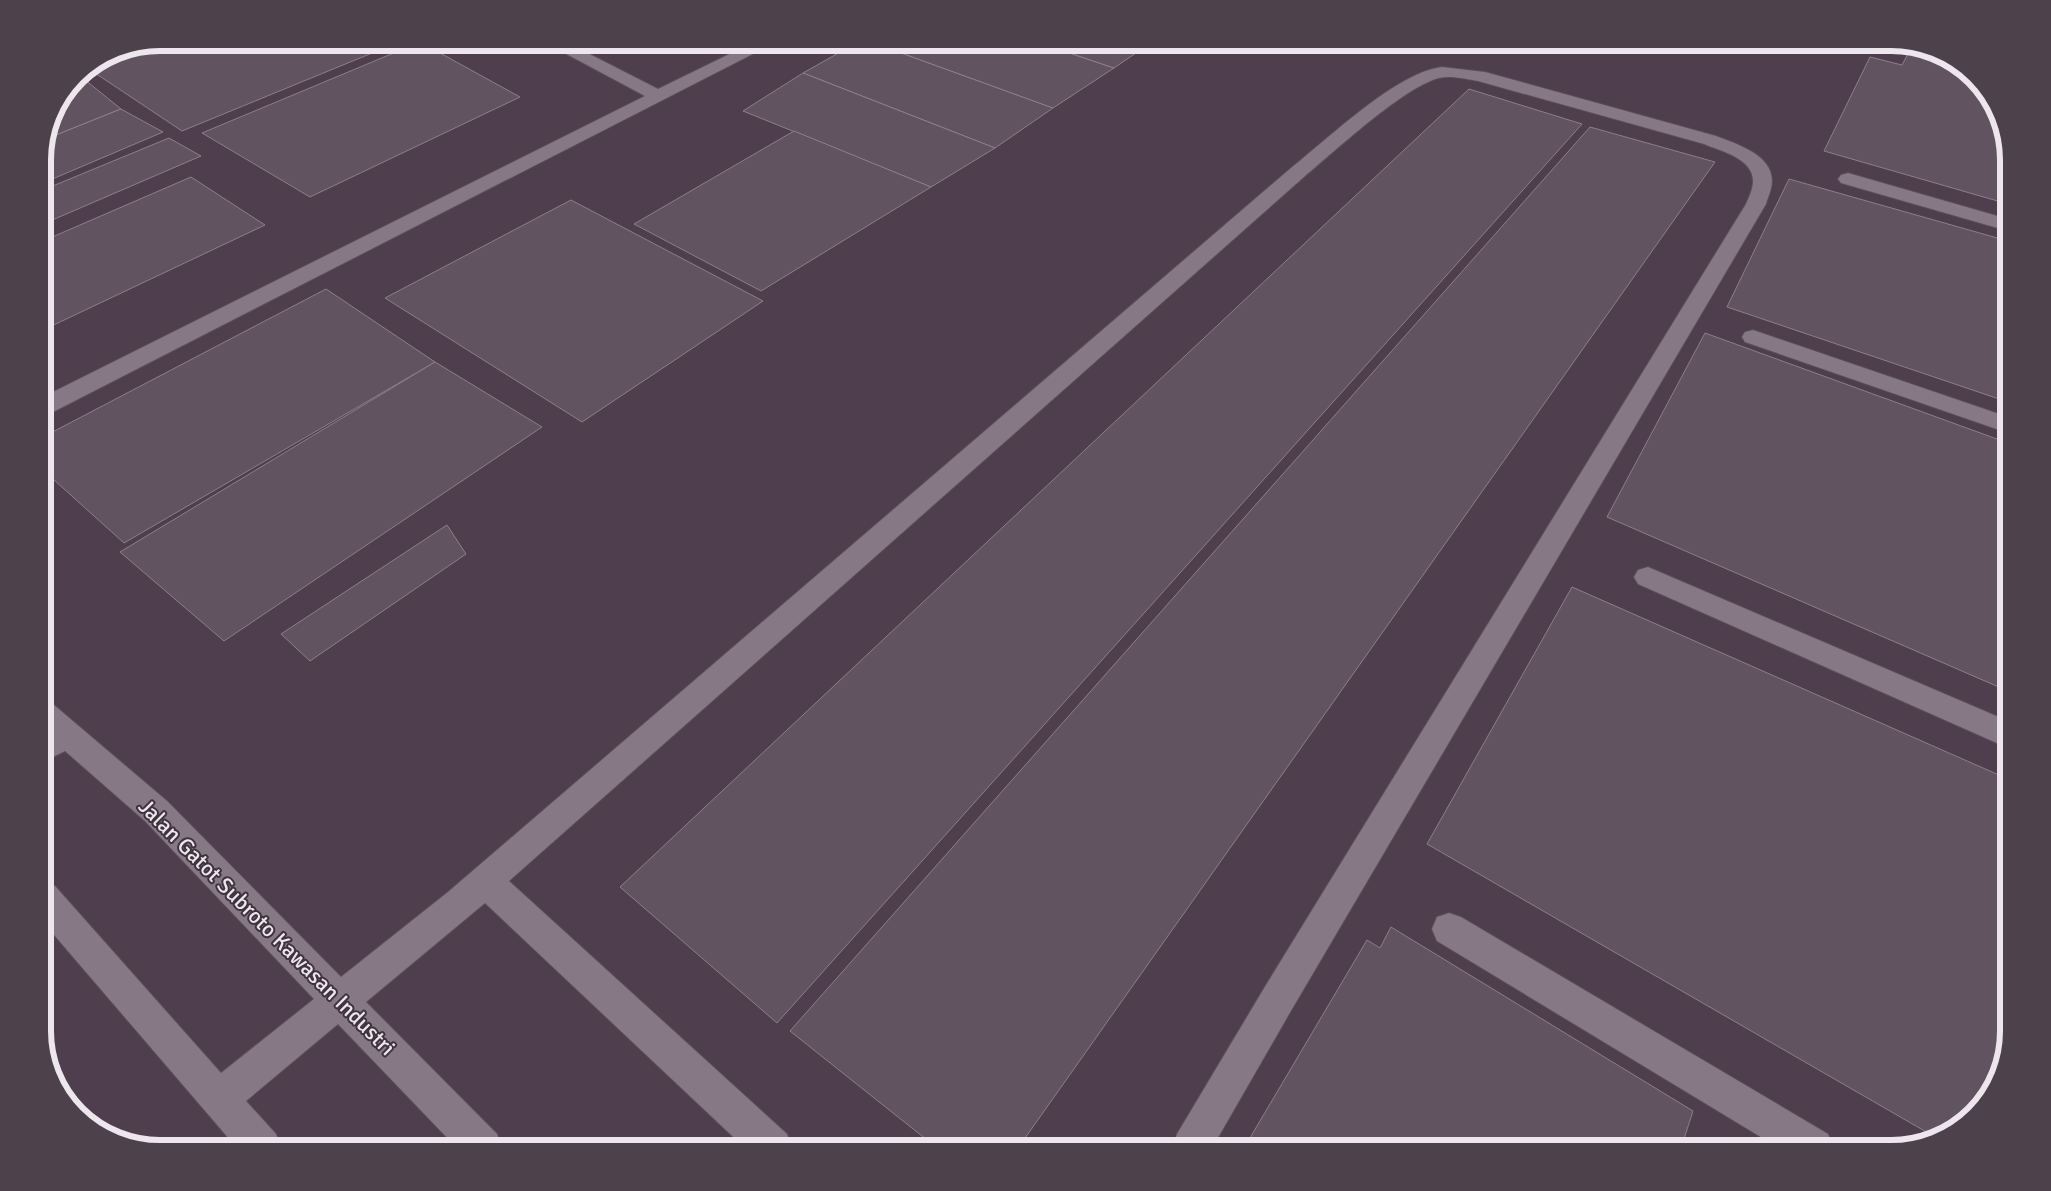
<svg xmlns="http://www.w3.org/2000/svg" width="2051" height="1191" font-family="Signika,sans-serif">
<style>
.built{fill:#4f3e4d}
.building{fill:#61535f;stroke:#8d7f8b}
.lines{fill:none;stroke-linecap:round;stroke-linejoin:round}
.minor-casing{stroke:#594f58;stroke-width:2}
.minor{fill:#867885;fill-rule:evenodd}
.labels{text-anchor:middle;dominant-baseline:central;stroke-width:4;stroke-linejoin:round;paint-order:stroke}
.near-street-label{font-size:22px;fill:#eee6ed;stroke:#3f333e}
.rim{fill:none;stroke:#eee6ed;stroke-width:6}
</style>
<rect width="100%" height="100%" fill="#3f333e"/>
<!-- built -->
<path class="built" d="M160,42H1851L1917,49L1949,58L1989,95L2008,153V1031L1993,1089L1950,1133L1891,1148H160L102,1133L62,1096L43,1038V153L55,108L77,77L115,51Z"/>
<!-- building -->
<g class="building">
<path d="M160,42H399L182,131L89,69L115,51Z"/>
<path d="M420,42L520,97L310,197L202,133Z"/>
<path d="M666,42H697L683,49Z"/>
<path d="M858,42H871L1053,108L995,148L803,73Z"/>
<path d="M871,42H1037L1114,68L1053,108Z"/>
<path d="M1037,42H1152L1114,68Z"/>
<path d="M1911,48L1949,58L1989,95L2008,153V204L1824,151L1870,57L1902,65Z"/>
<path d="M803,73L995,148L931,187L743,111Z"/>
<path d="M79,75L121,109L46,139L55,108Z"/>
<path d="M1469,89L1582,124L777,1023L620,887Z"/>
<path d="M121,109L163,132L43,183V153L46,139Z"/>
<path d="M1590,127L1715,162L1018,1148H937L790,1031Z"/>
<path d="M794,131L931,187L761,291L634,224Z"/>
<path d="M169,138L201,156L43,224V190Z"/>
<path d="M191,177L265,225L43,330V241Z"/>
<path d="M1789,179L2008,241V402L1727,307Z"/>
<path d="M571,200L763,301L582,422L385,298Z"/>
<path d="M326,289L435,362L124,543L43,470V437Z"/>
<path d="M1705,333L2008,443V691L1607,517Z"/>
<path d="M435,362L542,427L224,641L120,552Z"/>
<path d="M447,525L466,554L310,661L281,634Z"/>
<path d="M1572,587L2008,779V1031L1993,1089L1950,1133L1935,1137L1427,844Z"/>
<path d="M1391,927L1693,1111L1683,1142L1693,1148H1244L1367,940L1380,948Z"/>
</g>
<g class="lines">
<defs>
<g id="minor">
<path d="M544,42H566L658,89L754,42H776L51,413L43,415V397L645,96Z"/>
<path d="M1442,67L1485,72L1716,136C1736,144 1772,154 1772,181C1772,189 1768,197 1766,204L1292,1009L1212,1148H1172L1177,1134L1266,985L1746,204C1749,197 1753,189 1753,181C1753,158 1720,151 1704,144L1478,81C1466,79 1451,75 1439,78C1404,87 1335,151 1305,176L509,881L787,1134L792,1148H745L485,903L366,1002L497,1134L502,1148H457L338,1024L246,1101L276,1134L281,1148H237L43,922V881L55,886L221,1073L314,999L145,821L65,751L43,762V702L54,705L167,801L341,977L448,892L1291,168C1328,139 1397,72 1442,67Z"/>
<path d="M1848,173L2008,219V231L1841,183L1838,179L1841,175Z"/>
<path d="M1753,330L2008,417V433L1745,342L1742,337L1745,332Z"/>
<path d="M1648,567L2008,721V748L1638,584L1634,577L1638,570Z"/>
<path d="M1449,913L1461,917L1828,1134L1833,1148H1779L1437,941L1432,929L1437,917Z"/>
</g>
</defs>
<!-- minor casing -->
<use href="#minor" class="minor-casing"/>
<!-- minor -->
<use href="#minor" class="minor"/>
</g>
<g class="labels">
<!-- near-street labels -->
<g class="near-street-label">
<text transform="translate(267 927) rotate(45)">Jalan Gatot Subroto Kawasan Industri</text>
</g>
</g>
<!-- crop -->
<path d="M0 0H2051V1191H0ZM160 51H1891A109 109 0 0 1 2000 160V1031A109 109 0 0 1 1891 1140H160A109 109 0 0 1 51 1031V160A109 109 0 0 1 160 51Z" fill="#4d414c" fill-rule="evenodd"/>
<path class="rim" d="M160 51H1891A109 109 0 0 1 2000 160V1031A109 109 0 0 1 1891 1140H160A109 109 0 0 1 51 1031V160A109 109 0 0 1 160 51Z"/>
</svg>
